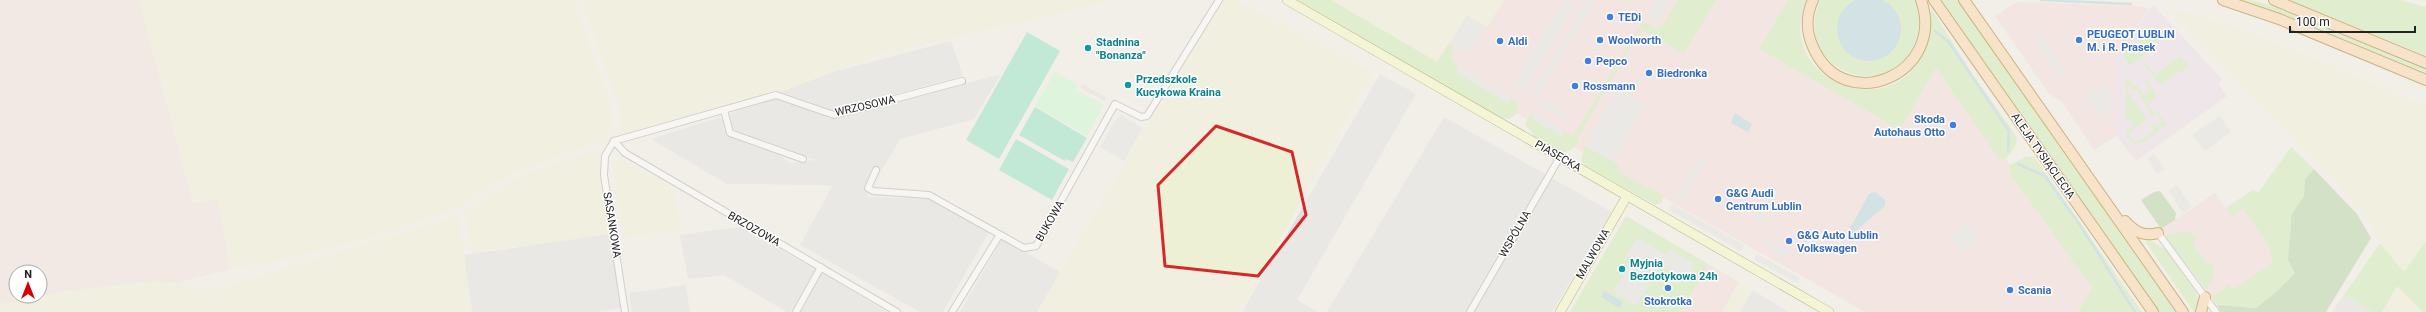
<svg xmlns="http://www.w3.org/2000/svg" width="2426" height="312" font-family="Roboto,sans-serif">
<style>
.residential{fill:#e0dfdf}
.commercial{fill:#f2dad9}
.industrial{fill:#ebdbe8}
.military{fill:#f3e3dd;fill-rule:evenodd}
.farmland{fill:#eef0d5}
.grass{fill:#cdebb0}
.forest{fill:#add19e}
.park{fill:#c8facc}
.pitch{fill:#88e0be}
.parking{fill:#e2e2e2}
.water{fill:#aad3df}
.lines{fill:none;stroke-linecap:round;stroke-linejoin:round}
.stream{stroke:#aad3df;stroke-width:2.5}
.street-casing{stroke:#a9a9a9;stroke-width:8}
.secondary-casing{stroke:#707d05;stroke-width:10}
.primary-casing{stroke:#a06b00;stroke-width:12}
.street{stroke:#fff;stroke-width:6}
.secondary{stroke:#f7fabf;stroke-width:9}
.primary{stroke:#fcd6a4;stroke-width:10}
.marked{fill:none;stroke:#d62828;stroke-width:3;stroke-linejoin:round}
.shop-dot{fill:#3f7fe0;stroke:#fff;stroke-width:1.5}
.culture-dot{fill:#0f9aa8;stroke:#fff;stroke-width:1.5}
.labels{text-anchor:middle;dominant-baseline:central;stroke-width:3;stroke-linejoin:round;paint-order:stroke}
.shop-label{font-size:11px;font-weight:bold;fill:#366cbe;stroke:#fff;text-anchor:start}
.culture-label{font-size:11px;font-weight:bold;fill:#0d838f;stroke:#fff;text-anchor:start}
.street-label{font-size:11px;fill:#222;stroke:#fff}
</style>
<rect width="100%" height="100%" fill="#f2efe9"/>
<!-- residential -->
<g class="residential">
<path d="M951,41L963,76L833,110L780,92L833,72Z"/>
<path d="M1001,74L974,119L900,139L866,197L931,199L989,232L943,312H920L800,245L833,185L727,184L651,139L718,118L722,119L726,134L779,155L789,163L816,160L733,129L729,114L776,98L833,119Z"/>
<path d="M1380,74L1416,94L1297,300L1318,312H1242Z"/>
<path d="M1444,117L1612,212L1552,312H1327Z"/>
<path d="M740,227L815,269L791,312H787L724,275L688,279L680,235Z"/>
<path d="M610,234L621,308L595,312H472L464,255Z"/>
<path d="M1002,239L1060,272L1037,312H960Z"/>
<path d="M822,273L887,312H801Z"/>
<path d="M686,285L690,312H632L629,293Z"/>
<path d="M1753,290L1788,312H1740Z"/>
<path d="M2344,295L2373,312H2332Z"/>
</g>
<!-- commercial -->
<g class="commercial">
<path d="M1504,0H1788L1759,49L1900,130L1936,68L1999,158L2006,159L2010,165L2009,173L2092,288L2078,312H1865L1572,146L1494,100L1437,62L1467,15L1487,27Z"/>
<path d="M2017,2L2141,6L2149,9L2115,57L2118,135L2094,150L2062,102L2049,94L1995,16Z"/>
<path d="M2215,193L2232,217L2243,209L2267,243L2273,262L2232,290L2227,285L2211,297L2161,229Z"/>
<path d="M1626,216L1739,282L1722,312H1606Z"/>
</g>
<!-- industrial -->
<path class="industrial" d="M2153,5L2222,79L2219,84L2227,96L2136,161L2118,138L2115,57Z"/>
<!-- military -->
<path class="military" d="M0,0H139L193,203L218,199L230,269L125,297L0,312ZM16,272H40V296H16Z"/>
<!-- farmland -->
<g class="farmland">
<path d="M139,0H573L610,103L612,122L608,139L513,172L455,208L386,233L286,259L230,269L218,199L193,203Z"/>
<path d="M582,0H1115L881,54L780,92L622,134L620,111Z"/>
<path d="M1221,0H1235L1373,72L1239,312H1037Z"/>
<path d="M1331,0H1504L1487,27L1467,15L1437,62Z"/>
<path d="M2167,7L2236,28L2309,56L2426,107V241L2404,272L2380,243L2372,224L2362,211Z"/>
<path d="M598,150L610,234L472,253L465,213L524,174Z"/>
<path d="M611,160H620L674,189L681,230L624,237Z"/>
<path d="M459,216L472,312H0V304L73,290L158,281L175,283L198,291L228,286Z"/>
<path d="M1739,282L1753,290L1740,312H1722Z"/>
<path d="M2397,286L2423,312H2382Z"/>
</g>
<!-- grass -->
<g class="grass">
<path d="M1297,0H1331L1437,62L1449,44L1454,47C1450,55 1451,62 1459,67L1456,72L1508,103L1511,98L1518,105L1516,114L1509,119L1499,117Z"/>
<path d="M1678,0H1716L1684,54L1641,29L1577,139L1579,141C1564,163 1551,147 1533,137L1534,134L1525,125L1529,114L1534,115L1532,118L1561,136L1564,131L1573,136L1643,21L1655,28L1662,26Z"/>
<path d="M1788,0H1806C1768,95 1934,138 1931,8L1971,72L2013,131L2017,138L2015,147L2006,159H1999L1936,68L1900,130L1759,49Z"/>
<path d="M1820,0H1915C1921,11 1920,28 1916,39C1894,108 1790,72 1820,0Z"/>
<path d="M1940,0H1959L2177,312H2159Z"/>
<path d="M2238,0H2253L2278,8L2426,68V75Z"/>
<path d="M2289,0H2400L2426,7V56Z"/>
<path d="M2160,26L2171,40H2160L2148,49L2147,53L2129,66L2124,56L2126,53Z"/>
<path d="M2181,56L2189,66L2160,85L2145,66L2146,63L2155,74Z"/>
<path d="M2127,77L2134,87L2137,85L2144,95L2150,90L2144,81L2148,80L2157,97L2148,104L2155,113L2159,111V114L2167,124L2161,128L2158,124L2162,121L2156,113L2152,116L2136,89L2133,90L2130,86L2126,89L2147,120L2129,132C2133,149 2146,138 2154,131L2151,126L2155,123L2160,130L2144,142L2134,143L2129,140L2126,129L2132,128V121H2126L2125,82Z"/>
<path d="M1585,146L1619,165L1617,171L1664,196L1661,203L1655,205L1652,203L1586,167L1581,160Z"/>
<path d="M2291,147L2314,169L2305,179L2304,196L2292,214L2295,273L2276,292L2256,308L2217,305L2211,297L2228,285L2232,290L2273,262L2267,243L2243,209L2232,217L2226,208L2254,189L2258,193Z"/>
<path d="M2034,156L2142,312H2078L2092,288L2009,173L2010,165L2025,157Z"/>
<path d="M1626,216L1708,264L1680,312H1570Z"/>
<path d="M2186,231L2196,237L2194,247L2206,263H2211L2214,266L2212,282L2206,290L2164,235Z"/>
<path d="M2148,239L2167,250L2196,293L2199,302L2196,312H2194L2145,241Z"/>
<path d="M2426,241V312H2423L2397,286L2382,312H2373L2344,295L2380,243L2404,272Z"/>
</g>
<!-- forest -->
<g class="forest">
<path d="M2314,169L2357,214L2371,238L2326,312H2221L2217,305L2256,308L2276,292L2295,273L2288,260L2292,214L2304,196L2305,179Z"/>
<path d="M2160,191L2176,213L2175,220L2161,229L2141,200L2154,192Z"/>
</g>
<!-- park -->
<path class="park" d="M1055,72L1078,85L1076,90L1104,105L1087,136L1035,106Z"/>
<!-- pitch -->
<g class="pitch">
<path d="M1027,32L1060,51L999,159L966,140Z"/>
<path d="M1035,107L1087,138L1073,162L1066,159L1065,161L1019,135Z"/>
<path d="M1016,139L1069,169L1052,200L999,170Z"/>
</g>
<!-- parking -->
<g class="parking">
<path d="M1564,0L1574,6L1524,89L1514,83Z"/>
<path d="M1588,0L1595,1L1537,97L1532,94Z"/>
<path d="M1655,0H1671L1658,21L1647,14Z"/>
<path d="M1467,15L1485,26L1467,55L1449,44Z"/>
<path d="M2041,34L2066,72L2060,76L2035,38Z"/>
<path d="M2184,46L2188,47L2206,73L2205,77Z"/>
<path d="M1459,67L1511,98L1508,103L1456,72Z"/>
<path d="M1082,84L1106,97L1104,101L1080,88Z"/>
<path d="M2105,84L2115,100L2107,105L2111,111L2101,117L2086,96Z"/>
<path d="M1621,90L1645,104L1612,161L1588,147L1592,141L1589,139L1614,94L1618,96Z"/>
<path d="M1543,100L1567,115L1564,120L1540,105Z"/>
<path d="M1535,113L1564,131L1561,136L1532,118Z"/>
<path d="M1121,115L1143,128L1124,161L1100,147L1117,118Z"/>
<path d="M2220,116L2231,132L2205,151L2192,135Z"/>
<path d="M2154,154L2165,169L2157,174L2147,159Z"/>
<path d="M1700,158L1706,161L1682,201L1676,198Z"/>
<path d="M1773,185L1779,188L1772,201L1766,198Z"/>
<path d="M2177,185L2192,207L2183,213L2168,191Z"/>
<path d="M1765,199L1771,203L1761,222L1754,218Z"/>
<path d="M1672,204L1744,245L1741,251L1669,210Z"/>
<path d="M1967,224L1979,242L1961,254L1949,235Z"/>
<path d="M1637,238L1666,255L1670,250L1694,264L1690,269L1696,273L1693,278L1688,275L1685,279L1661,265L1636,306L1613,292L1632,261L1625,257Z"/>
<path d="M1767,239L1788,251L1784,257L1763,245Z"/>
<path d="M1757,254L1800,278L1797,283L1754,259Z"/>
</g>
<!-- water -->
<g class="water">
<circle cx="1869" cy="29" r="32"/>
<path d="M1736,114L1752,124L1748,132L1731,123L1734,115Z"/>
<path d="M1875,192L1885,200V206L1847,238L1846,236L1869,194Z"/>
<path d="M1604,291L1623,302L1619,308L1601,297Z"/>
</g>
<g class="lines">
<!-- stream -->
<g class="stream">
<path d="M2041,0L2131,4"/>
<path d="M1935,31L1948,41L2009,131L2008,151"/>
<path d="M2018,164L2045,176L2080,225L2135,312"/>
</g>
<defs>
<g id="street">
<path d="M724,110L730,133L803,159"/>
<path d="M614,141L776,95L834,115L962,81"/>
<path d="M614,141L625,153L897,312"/>
<path d="M614,141L605,156L604,175L625,312"/>
<path d="M876,170L868,188L873,191L929,195L1024,248L1036,246L1115,104L1141,117L1147,116L1219,0"/>
<path d="M2158,233L2216,312"/>
<path d="M796,312L821,267"/>
<path d="M952,312L999,236"/>
<path d="M1470,312L1560,157"/>
</g>
<g id="secondary">
<path d="M1287,0L1829,312"/>
<path d="M1560,312L1627,196"/>
</g>
<g id="primary">
<path d="M1813,0C1806,15 1806,32 1813,47C1844,118 1947,74 1921,0"/>
<path d="M1934,0L2153,312"/>
<path d="M1964,0L2183,312"/>
<path d="M2223,0L2279,19L2426,80"/>
<path d="M2274,0L2426,63"/>
<path d="M2125,221C2135,232 2144,237 2158,233"/>
<path d="M2201,312L2205,297"/>
</g>
</defs>
<!-- street casing -->
<use href="#street" class="street-casing"/>
<!-- secondary casing -->
<use href="#secondary" class="secondary-casing"/>
<!-- primary casing -->
<use href="#primary" class="primary-casing"/>
<!-- street -->
<use href="#street" class="street"/>
<!-- secondary -->
<use href="#secondary" class="secondary"/>
<!-- primary -->
<use href="#primary" class="primary"/>
</g>
<!-- marked area -->
<path d="M0 0H2426V312H0ZM1216,126L1292,152L1306,215L1258,276L1165,266L1158,185Z" fill="#f2efe9" fill-opacity=".55" fill-rule="evenodd"/>
<path class="marked" d="M1216,126L1292,152L1306,215L1258,276L1165,266L1158,185Z"/>
<!-- markers -->
<g class="shop-dot">
<circle cx="1610" cy="17" r="4"/>
<circle cx="1600" cy="40" r="4"/>
<circle cx="2079" cy="40" r="4"/>
<circle cx="1500" cy="41" r="4"/>
<circle cx="1588" cy="61" r="4"/>
<circle cx="1649" cy="73" r="4"/>
<circle cx="1575" cy="86" r="4"/>
<circle cx="1953" cy="125" r="4"/>
<circle cx="1718" cy="199" r="4"/>
<circle cx="1789" cy="241" r="4"/>
<circle cx="1668" cy="288" r="4"/>
<circle cx="2010" cy="290" r="4"/>
</g>
<g class="culture-dot">
<circle cx="1088" cy="48" r="4"/>
<circle cx="1128" cy="85" r="4"/>
<circle cx="1622" cy="269" r="4"/>
</g>
<g class="labels">
<!-- shop labels -->
<g class="shop-label">
<text x="1618" y="17">TEDi</text>
<text x="2087" y="34">PEUGEOT LUBLIN<tspan x="2087" dy="13">M. i R. Prasek</tspan></text>
<text x="1608" y="40">Woolworth</text>
<text x="1508" y="41">Aldi</text>
<text x="1596" y="61">Pepco</text>
<text x="1657" y="73">Biedronka</text>
<text x="1583" y="86">Rossmann</text>
<text x="1945" y="119" text-anchor="end">Skoda<tspan x="1945" dy="13">Autohaus Otto</tspan></text>
<text x="1726" y="193">G&amp;G Audi<tspan x="1726" dy="13">Centrum Lublin</tspan></text>
<text x="1797" y="235">G&amp;G Auto Lublin<tspan x="1797" dy="13">Volkswagen</tspan></text>
<text x="2018" y="290">Scania</text>
<text x="1668" y="301" text-anchor="middle">Stokrotka</text>
</g>
<!-- culture labels -->
<g class="culture-label">
<text x="1096" y="42">Stadnina<tspan x="1096" dy="13">"Bonanza"</tspan></text>
<text x="1136" y="79">Przedszkole<tspan x="1136" dy="13">Kucykowa Kraina</tspan></text>
<text x="1630" y="263">Myjnia<tspan x="1630" dy="13">Bezdotykowa 24h</tspan></text>
</g>
<!-- street labels -->
<g class="street-label">
<text transform="translate(865 106) rotate(-13)">WRZOSOWA</text>
<text transform="translate(1558 156) rotate(30)">PIASECKA</text>
<text transform="translate(2043 156) rotate(55)">ALEJA TYSIĄCLECIA</text>
<text transform="translate(1050 221) rotate(-60)">BUKOWA</text>
<text transform="translate(612 225) rotate(81)">SASANKOWA</text>
<text transform="translate(754 229) rotate(30)">BRZOZOWA</text>
<text transform="translate(1515 234) rotate(-60)">WSPÓLNA</text>
<text transform="translate(1593 254) rotate(-60)">MALWOWA</text>
</g>
</g>
<!-- north arrow -->
<g transform="translate(28 284)"><circle r="19" fill="#ffffff" stroke="#a7a7a7"/>
<path d="M0-3L7 15L0 10L-7 15Z" fill="#d40000"/>
<text y="-6" font-size="11" font-weight="bold" text-anchor="middle" fill="#222222">N</text>
</g>
<!-- scale -->
<path d="M2290 26v6h125v-6" fill="none" stroke="#222222" stroke-width="2"/>
<text x="2296" y="26" font-size="12" fill="#222222" stroke="#ffffff" stroke-width="3" paint-order="stroke">100 m</text>
</svg>
